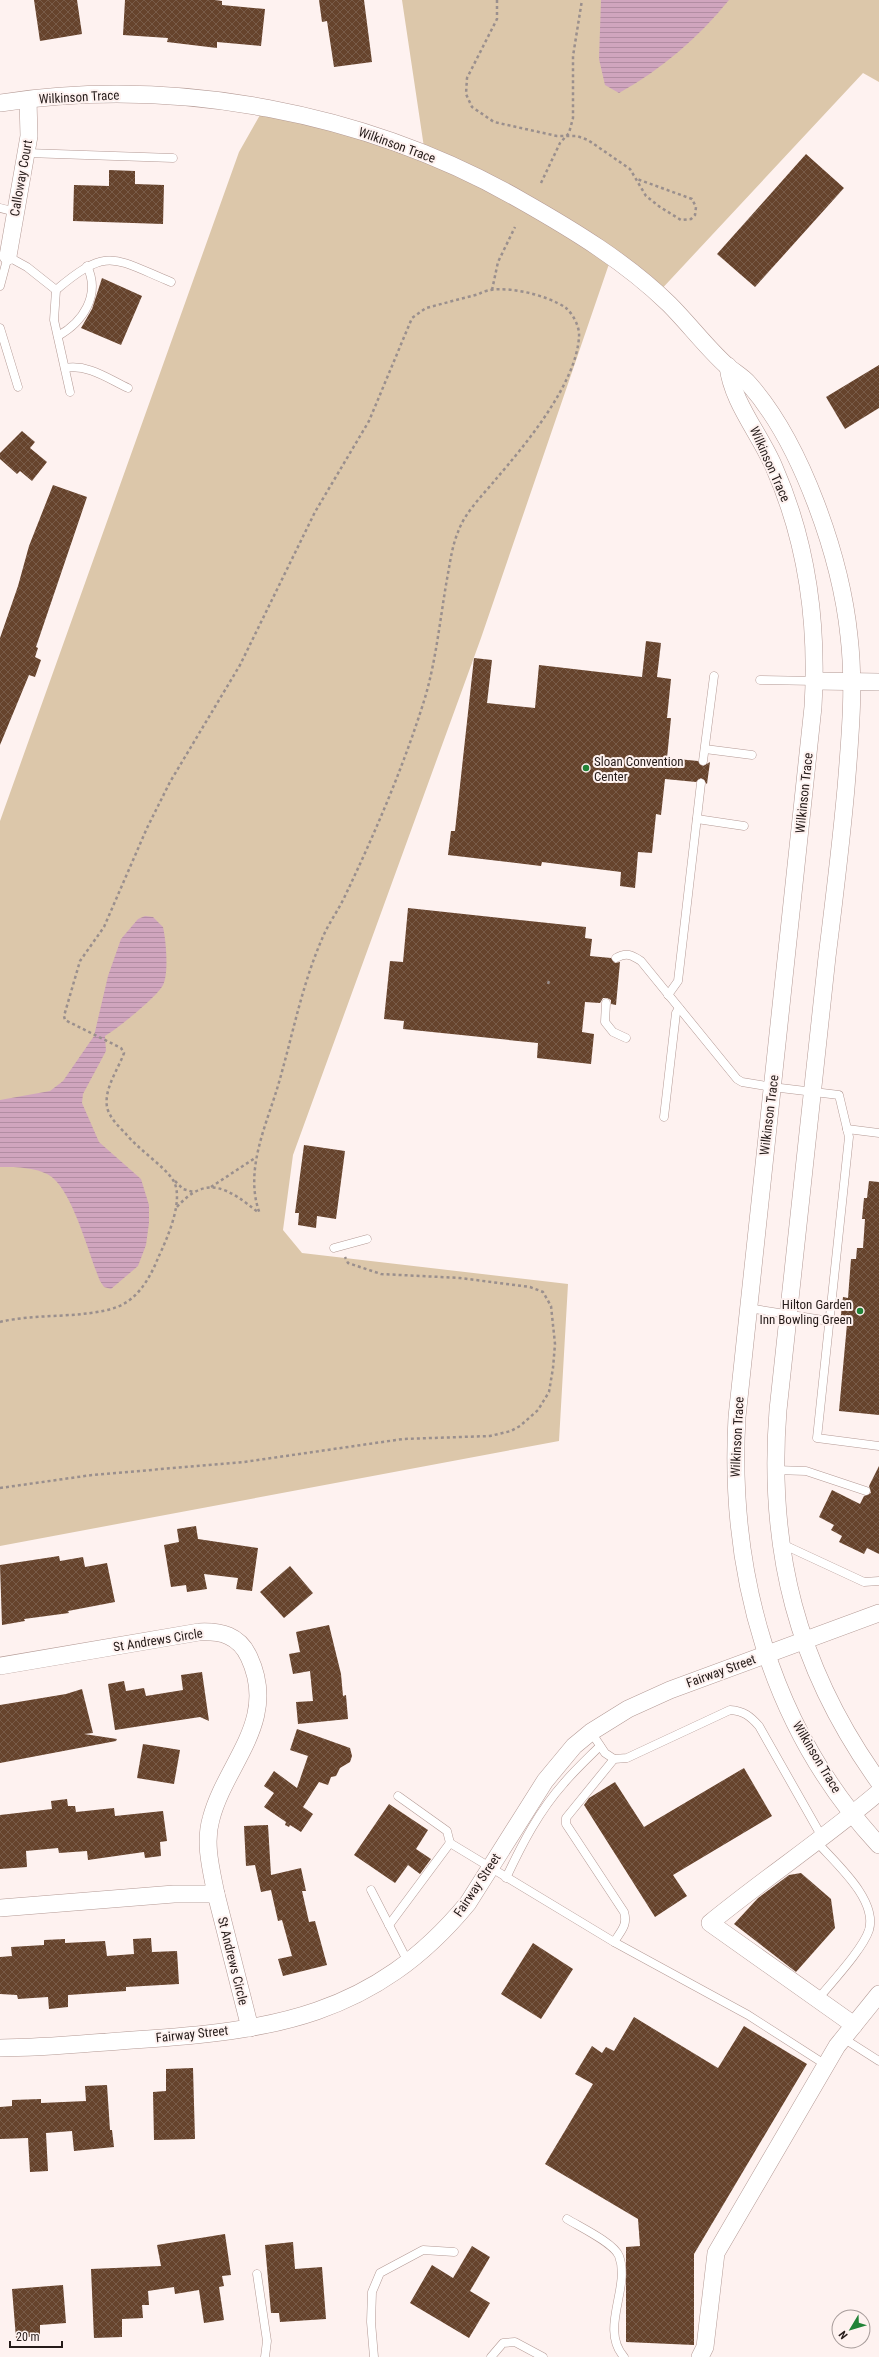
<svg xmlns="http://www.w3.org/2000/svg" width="879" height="2357" font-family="'Roboto Condensed',sans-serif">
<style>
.grass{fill:#dcc7aa}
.water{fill:url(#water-rules)}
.building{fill:url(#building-cross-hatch)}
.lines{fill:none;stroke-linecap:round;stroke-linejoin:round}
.lane-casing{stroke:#b49a95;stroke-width:9}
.street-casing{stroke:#b49a95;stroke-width:18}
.path{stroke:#9a8f8d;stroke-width:2.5;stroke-dasharray:3 3;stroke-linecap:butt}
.lane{stroke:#fff;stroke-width:8}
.street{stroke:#fff;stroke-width:17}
.poi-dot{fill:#218337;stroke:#fef2f0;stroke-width:1.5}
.labels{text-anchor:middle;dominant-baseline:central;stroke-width:4;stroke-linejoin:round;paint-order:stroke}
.street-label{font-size:13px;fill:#251b19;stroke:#fef2f0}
.poi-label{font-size:13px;fill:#251b19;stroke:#fef2f0;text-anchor:start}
</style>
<defs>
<pattern id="water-rules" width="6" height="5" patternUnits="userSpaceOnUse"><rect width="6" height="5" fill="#d0a5be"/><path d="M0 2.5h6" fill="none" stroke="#b28da3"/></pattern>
<pattern id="building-cross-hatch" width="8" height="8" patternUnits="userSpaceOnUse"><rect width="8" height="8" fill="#66432c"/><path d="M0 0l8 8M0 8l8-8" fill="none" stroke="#785b48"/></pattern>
</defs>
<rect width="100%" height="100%" fill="#fef2f0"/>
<!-- grass -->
<path class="grass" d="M402,0H879V82L863,73L657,294L610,261L481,638L293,1155L283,1230L302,1253L568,1284L559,1441L0,1546V821L239,152L264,108L425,154Z"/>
<!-- water -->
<g class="water">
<path d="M601,0H729C698,38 662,69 619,93L605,85L599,59Z"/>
<path d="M145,916L153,917L163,927C166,940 169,973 163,985C157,997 117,1029 105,1036L106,1051L83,1094L82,1103L99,1142L141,1179L149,1205V1223L146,1245L138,1266L111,1289L104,1287L100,1281C89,1255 74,1196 53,1178C40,1167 16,1167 0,1167V1100L50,1091L63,1081L94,1036L108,976L121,939L138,919Z"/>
</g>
<!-- building -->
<g class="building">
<path d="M34,0H77L82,34L40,41Z"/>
<path d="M125,0H215L222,1V5L265,9L261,46L217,42V48L167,42L168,38L123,35Z"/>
<path d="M319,0H364L372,62L334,67L327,21L322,22Z"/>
<path d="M806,154L844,188L755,287L717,254Z"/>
<path d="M109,170L135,171V184L164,185L163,224L73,221L74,185L109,186Z"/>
<path d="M102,278L142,296L121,345L81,328L92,309Z"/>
<path d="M879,365V408L845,429L826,397Z"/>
<path d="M22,431L35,442L30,448L47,462L32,481L20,471L17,474L0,459V453Z"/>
<path d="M53,485L87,497L36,647L38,648L35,657L41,660L35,677L29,675L0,745V638L18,586L29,546Z"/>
<path d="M646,641L661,643L657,677L671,679L667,718H671L667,758L698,761L703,766L710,762L707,784L701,778L696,782L665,779L661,815L656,814L652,853L638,852L635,888L620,886L621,872L542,862L541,866L448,855L451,831H455L474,658L492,660L487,703L535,708L539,665L642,677Z"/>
<path d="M408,908L586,927L585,938L592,939L590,956L611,958L615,963L620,962L616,1005L611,1004V1000L607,998H603L600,1003L585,1002L582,1032L594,1034L591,1064L537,1058L538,1043L403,1029L404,1021L384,1019L390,961L403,962Z"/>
<path d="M304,1145L345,1151L336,1219L317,1216L316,1228L298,1225L299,1213H295Z"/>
<path d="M869,1181L879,1182V1415L839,1411L847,1324L840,1323L843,1297L848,1298L851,1259H856L857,1248H863L865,1219H862L864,1198H867Z"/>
<path d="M879,1466V1554L867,1548L864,1554L839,1542L842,1536L831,1530L834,1525L819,1517L832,1490L860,1504L864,1496L871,1493L869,1486Z"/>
<path d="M196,1526L198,1539L258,1548L252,1591L236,1589L238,1578L204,1574L207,1589L187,1592L186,1585L171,1587L164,1545L179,1542L177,1529Z"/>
<path d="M59,1556L60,1561L83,1557L85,1567L107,1563L115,1602L68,1611L69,1613L24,1619L25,1621L2,1625L0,1565Z"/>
<path d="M290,1566L313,1593L284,1618L260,1592Z"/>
<path d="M329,1625L341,1674L343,1696L346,1695L348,1719L298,1724L296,1702L313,1701L310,1671L293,1674L289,1654L300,1652L296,1632Z"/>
<path d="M202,1672L209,1721L200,1717L115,1730L108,1684L124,1681L126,1691L144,1688L146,1696L183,1690L181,1675Z"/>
<path d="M82,1689L93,1733L84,1734L117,1739L116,1741L0,1763V1705L66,1694Z"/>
<path d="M297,1729L350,1748L352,1756L350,1762L340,1768L336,1776L331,1777L328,1785L319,1782L303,1807L313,1814L301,1832L290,1825L289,1827L285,1825L286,1822L264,1807L274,1793L264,1786L274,1771L297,1788L308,1756L290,1750Z"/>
<path d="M143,1744L180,1750L174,1784L137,1778Z"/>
<path d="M744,1768L772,1816L673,1875L687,1896L655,1917L584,1805L589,1798L615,1782L644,1827Z"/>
<path d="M67,1799L68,1806H75L76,1812L114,1808L115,1816L163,1811L167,1841L160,1842L161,1856L145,1858L144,1852L88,1860L87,1851L59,1853L58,1848L26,1851L27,1867L0,1869V1815L52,1809L51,1801Z"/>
<path d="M389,1804L428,1830L416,1849L431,1859L420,1874L408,1865L395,1883L354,1855Z"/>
<path d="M268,1825L271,1875L301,1868L306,1891H302L309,1922L315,1921L327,1965L283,1976L278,1959L292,1956L282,1920L278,1921L271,1890L261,1892L255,1865L246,1866L244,1826Z"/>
<path d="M801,1873L831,1899L835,1928L796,1972L734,1924L758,1898L789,1875Z"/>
<path d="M151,1938L152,1952L177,1951L179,1984L126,1987V1991L68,1995V2007L49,2009L48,1997L18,1999L17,1995L0,1994V1957L12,1956L11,1947L44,1945V1940L65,1939V1943L105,1941L107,1956L134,1954L133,1939Z"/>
<path d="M533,1943L573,1969L541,2019L501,1994Z"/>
<path d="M634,2017L718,2068L744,2026L807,2064L694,2254V2345L626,2342V2247L640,2246L638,2219L545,2164L593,2084L575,2074L592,2046L602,2053L606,2047L614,2051Z"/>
<path d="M193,2068L195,2139L154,2140L153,2092L166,2091V2069Z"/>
<path d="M107,2085L110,2130H112L114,2147L74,2151L72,2131L46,2133L48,2171L30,2172L28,2138L0,2139V2107L12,2106V2100L41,2099V2103L86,2101L85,2086Z"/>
<path d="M225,2234L231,2275L222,2276L224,2286L219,2287L224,2320L204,2323L199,2290L175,2294L174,2287L148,2291L149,2305H142L143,2318L122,2319V2337L94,2338L91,2269L161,2266L157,2245Z"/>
<path d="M293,2242L295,2269L322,2267L326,2319L280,2322L279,2313H271L265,2245Z"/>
<path d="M472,2246L490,2257L470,2291L490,2303L469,2338L410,2303L432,2265L453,2278Z"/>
<path d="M63,2285L66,2323L40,2325V2336L16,2338L12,2289Z"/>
</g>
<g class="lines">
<defs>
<g id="lane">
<path d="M27,153L173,158"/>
<path d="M0,208L16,212"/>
<path d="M7,256L27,267L56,290C108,246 113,258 171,282"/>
<path d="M0,286L8,256"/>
<path d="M56,290L54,320L70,392"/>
<path d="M0,328L18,387"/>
<path d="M58,336C83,322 101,295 87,266"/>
<path d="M65,368C88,364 107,378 128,388"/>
<path d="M760,680L815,681"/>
<path d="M705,749L752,755"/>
<path d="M703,761L714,676"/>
<path d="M697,819L744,826"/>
<path d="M616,958C626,952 632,955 641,961L737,1079L742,1082L772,1087L839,1095L849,1137L817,1438L879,1446"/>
<path d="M668,995L678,981L701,783"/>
<path d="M606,1003L605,1022L613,1032L626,1038"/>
<path d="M664,1117L676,1013L679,1008"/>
<path d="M847,1129L879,1133"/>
<path d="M334,1248L367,1239"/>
<path d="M748,1308L829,1321"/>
<path d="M775,1470L806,1471L866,1491"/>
<path d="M782,1544L864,1582L879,1581"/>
<path d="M591,1732L605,1753L614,1759L627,1758L730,1710C744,1711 750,1716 759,1726L822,1837"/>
<path d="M398,1796L447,1831L450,1843"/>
<path d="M816,1841C834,1862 878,1899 869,1930C863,1949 831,1983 818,1999"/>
<path d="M506,1878C522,1844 539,1811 564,1783C575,1770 588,1758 600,1746"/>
<path d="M371,1890L408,1962"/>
<path d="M389,1925L450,1843L614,1942L748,2015L826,2065"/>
<path d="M614,1942C621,1931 628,1925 624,1912L566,1824V1818L614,1759"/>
<path d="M843,2038L879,2061"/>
<path d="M567,2219C580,2227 614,2243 619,2256C631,2288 599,2328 624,2357"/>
<path d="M257,2274L267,2341L265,2357"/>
<path d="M374,2357L371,2322L372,2292L380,2273L423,2250L454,2252"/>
<path d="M491,2357L503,2343L515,2342L543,2357"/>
</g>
<g id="street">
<path d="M0,103C175,76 368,112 522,201C573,230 626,262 669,304C689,324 706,347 727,366C734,372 743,377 749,384C802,444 841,558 849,636C855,687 850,738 846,788C841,844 834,901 827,957C810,1108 794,1259 778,1410C767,1549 797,1668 879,1782"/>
<path d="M8,256L29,136L28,100"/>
<path d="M728,366C732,402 760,434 774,467C808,544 818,624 813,707L737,1417C728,1573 771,1729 879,1845"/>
<path d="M815,681L879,682"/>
<path d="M0,1666L199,1632C221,1631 239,1635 249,1657C279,1721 226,1762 211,1819C204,1843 211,1869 216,1894H174L0,1908"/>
<path d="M216,1894L250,2028"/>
<path d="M854,2025L710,1923C765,1878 825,1838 879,1792"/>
<path d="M0,2048C44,2048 89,2043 133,2040C271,2031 374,2017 468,1903L545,1781L574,1746L591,1732L628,1709L670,1690L879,1613"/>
<path d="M700,2357L705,2347L716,2253L837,2046L879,1994"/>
</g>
</defs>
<!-- lane casing -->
<use href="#lane" class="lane-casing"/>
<!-- street casing -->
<use href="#street" class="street-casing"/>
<!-- path -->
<g class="path">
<path d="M497,0V19L467,78L466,94L472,107L494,122L557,136H577L588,140L630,169L646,196L660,207L681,220L691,219L695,215L696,207L692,199L637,179"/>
<path d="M541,183L560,143L569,133L573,118V56L582,0"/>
<path d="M492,290L498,262L515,227"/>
<path d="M548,984L549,981"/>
<path d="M175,1181L183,1189L193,1192"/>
<path d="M211,1187L255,1158"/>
<path d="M177,1207C207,1173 229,1189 259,1213"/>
<path d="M0,1322C36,1313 84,1319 117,1307C138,1299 150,1278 158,1258C167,1239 185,1199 173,1180C164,1166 138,1149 126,1134C119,1127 109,1117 107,1107C104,1088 118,1070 124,1053L121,1048L65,1020L64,1016L80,961L104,927L147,828L170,782L240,665L315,512L369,421L412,318L426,308L479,294C498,282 548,295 566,308C573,314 580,327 579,337C576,384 526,444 496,479C483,495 465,512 458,532C452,546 450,563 447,579C440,619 436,662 424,701C403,768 375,833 345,896C338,911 328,924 322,939C301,987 292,1039 277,1089C265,1128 244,1173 260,1214"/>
<path d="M0,1488L92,1475L244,1462L403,1439L490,1436L511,1431L520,1426L538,1410L549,1392L553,1368L555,1344L551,1306L543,1292L530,1287L460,1278L381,1274L348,1263L345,1257"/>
</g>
<!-- lane -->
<use href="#lane" class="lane"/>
<!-- street -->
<use href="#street" class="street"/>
</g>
<!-- markers -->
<g class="poi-dot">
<circle cx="586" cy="768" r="4"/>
<circle cx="860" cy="1311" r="4"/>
</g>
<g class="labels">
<!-- street labels -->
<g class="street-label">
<text transform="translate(79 97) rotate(-3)">Wilkinson Trace</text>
<text transform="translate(397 145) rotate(20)">Wilkinson Trace</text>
<text transform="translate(21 178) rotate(-80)">Calloway Court</text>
<text transform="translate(770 464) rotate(66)">Wilkinson Trace</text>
<text transform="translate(804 793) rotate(-84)">Wilkinson Trace</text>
<text transform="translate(769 1115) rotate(-83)">Wilkinson Trace</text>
<text transform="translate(737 1437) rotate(-87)">Wilkinson Trace</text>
<text transform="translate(158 1640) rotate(-9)">St Andrews Circle</text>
<text transform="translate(721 1671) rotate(-20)">Fairway Street</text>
<text transform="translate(817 1757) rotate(59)">Wilkinson Trace</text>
<text transform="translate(477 1885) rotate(-56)">Fairway Street</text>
<text transform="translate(233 1961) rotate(76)">St Andrews Circle</text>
<text transform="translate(192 2034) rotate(-6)">Fairway Street</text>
</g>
<!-- poi labels -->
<g class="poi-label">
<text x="594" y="761">Sloan Convention<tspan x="594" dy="15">Center</tspan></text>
<text x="852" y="1304" text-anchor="end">Hilton Garden<tspan x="852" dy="15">Inn Bowling Green</tspan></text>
</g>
</g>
<!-- north arrow -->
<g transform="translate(851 2329) rotate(232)"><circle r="19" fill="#fef2f0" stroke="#a79c9a"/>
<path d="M0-3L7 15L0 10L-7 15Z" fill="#218337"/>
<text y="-6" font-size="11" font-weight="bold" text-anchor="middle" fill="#251b19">N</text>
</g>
<!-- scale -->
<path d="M10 2341v6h52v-6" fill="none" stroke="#251b19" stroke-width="2"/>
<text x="16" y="2341" font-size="12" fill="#251b19" stroke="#fef2f0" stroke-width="3" paint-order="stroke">20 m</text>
</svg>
